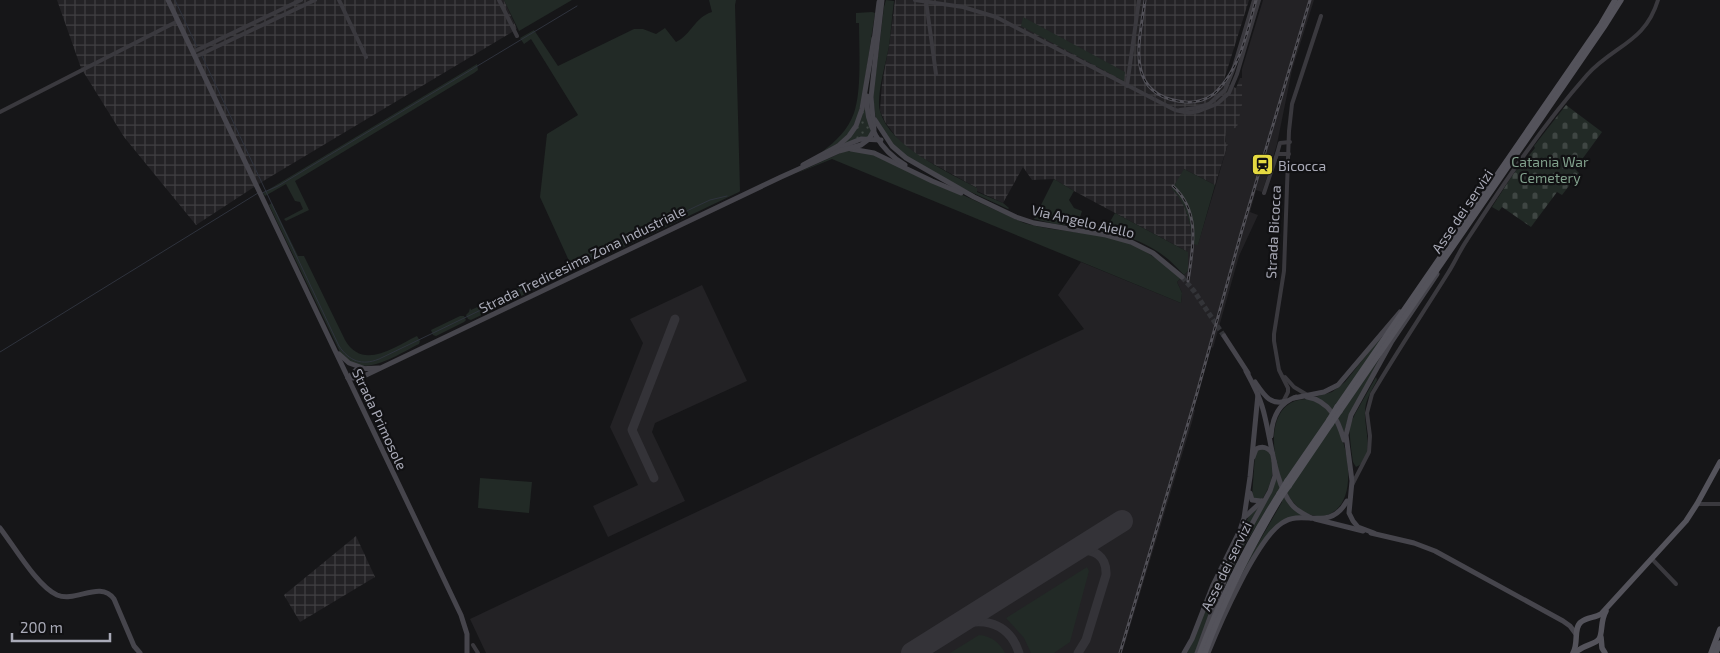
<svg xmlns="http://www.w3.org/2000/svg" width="1720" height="653" font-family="'Exo 2',sans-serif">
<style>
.built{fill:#232225}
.industrial{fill:url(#industrial-grid)}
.grass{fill:#222a26}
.cemetery{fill:url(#cemetery-stones)}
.park{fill:url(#park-dots)}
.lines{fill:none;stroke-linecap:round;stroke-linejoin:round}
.stream{stroke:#2f333d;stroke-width:1}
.taxiway{stroke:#343338;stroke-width:9}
.runway{stroke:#343338;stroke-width:22}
.secondary-tunnel{stroke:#333438;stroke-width:5;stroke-dasharray:5 2.5;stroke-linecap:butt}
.street{stroke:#3a393e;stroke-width:4}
.secondary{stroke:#46454c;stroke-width:5}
.primary{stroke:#54535b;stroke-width:5.5}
.rail-casing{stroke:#515057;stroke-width:3}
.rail{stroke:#111113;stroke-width:1;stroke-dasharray:4;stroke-linecap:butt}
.secondary-bridge{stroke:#46454c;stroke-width:5}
.primary-bridge{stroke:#54535b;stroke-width:5.5}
.labels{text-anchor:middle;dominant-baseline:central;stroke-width:4.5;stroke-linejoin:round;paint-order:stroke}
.park-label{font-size:14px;fill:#81a08c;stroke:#111113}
.poi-label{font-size:14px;fill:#a9aab7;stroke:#111113;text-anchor:start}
.street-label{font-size:14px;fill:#a9aab7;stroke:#111113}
</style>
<defs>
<pattern id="industrial-grid" width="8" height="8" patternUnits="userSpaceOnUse" patternTransform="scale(1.25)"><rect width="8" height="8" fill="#232225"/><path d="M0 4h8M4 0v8" fill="none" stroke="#403f42"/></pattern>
<pattern id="cemetery-stones" width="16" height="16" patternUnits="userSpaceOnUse" patternTransform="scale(1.25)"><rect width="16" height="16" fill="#222a26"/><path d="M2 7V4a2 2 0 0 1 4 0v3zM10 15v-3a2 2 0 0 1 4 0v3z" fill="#3f4643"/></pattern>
<pattern id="park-dots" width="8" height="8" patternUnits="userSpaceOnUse" patternTransform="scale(1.25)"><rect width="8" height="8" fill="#222a26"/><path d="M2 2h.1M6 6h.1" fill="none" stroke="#3f4643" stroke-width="1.8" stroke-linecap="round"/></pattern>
</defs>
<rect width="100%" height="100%" fill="#161618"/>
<!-- built -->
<g class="built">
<path d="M1263,0H1314L1292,70L1277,144L1269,171L1262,192L1256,190L1250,212L1258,215L1239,256L1213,348L1211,347L1193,409L1195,410L1192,422L1122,653H486L470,619L1084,329L1058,295L1081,262L1181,303L1182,293L1177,282L1188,271L1187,248L1192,247V244H1198L1228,144L1225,143L1226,132L1242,105V69Z"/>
<path d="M702,285L747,381L655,423L652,432L685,501L608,537L593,506L638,485L610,427L643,343L630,319Z"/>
</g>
<!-- industrial -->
<g class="industrial">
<path d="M57,0H504L517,29L265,180L196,225L124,137L81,68Z"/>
<path d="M895,0H1249L1223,83L1236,88L1240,78H1242V105L1237,127L1226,132L1225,142L1228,144L1215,185L1184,169L1180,198L1187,211L1191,229L1192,244V247L1187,248L1188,252L1074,191L1054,179L1032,180L1023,167L1003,203L977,191V188L915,154L900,142L885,122L880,111L882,83L889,46Z"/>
<path d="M356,536L375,577L300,622L284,595Z"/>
</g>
<!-- grass -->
<g class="grass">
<path d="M504,0H572L519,31Z"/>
<path d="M709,0H736L735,5L740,191L739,192L471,320L468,319L466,315L469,312L470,308L471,310L570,263L540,197L547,134L578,115L531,39L524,44L520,38L534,30L558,66L634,29H643L656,34L665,28L676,42C691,35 695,17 712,12Z"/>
<path d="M886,0L894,1C892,16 891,31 889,46C886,63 876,96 880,111C889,146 948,172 977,188V192L1003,203L1009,208L1008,209L949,182L910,159L892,144L876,121L873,97L884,7Z"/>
<path d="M872,12L875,13L860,112L851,131L837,144L822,152C836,141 848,130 854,113C862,90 859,49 859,23H856V13Z"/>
<path d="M1023,17L1125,72L1124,81L1021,26Z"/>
<path d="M477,64L478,70L474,73L295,181L309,210L286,221L284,219L303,209L300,202L295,201L286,184L265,196L263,193Z"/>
<path d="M847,150H853L873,154L1024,223C1059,233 1096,231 1130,244C1150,252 1165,265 1181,278L1177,282L1182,293L1181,303L832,159L795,174Z"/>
<path d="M1184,169L1215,185L1198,245L1192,244C1191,223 1187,205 1172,189Z"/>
<path d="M1054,179L1074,191L1069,200L1074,208L1082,211L1077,226L1055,224L1034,219Z"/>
<path d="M272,203L298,256H304L345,340C363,371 394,347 417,336L420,341L419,344C403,352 372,372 354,364C350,362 345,357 341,354L269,205Z"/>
<path d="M1115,213L1188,252V271L1184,275C1177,268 1171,261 1164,256C1139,237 1111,232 1082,227L1080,221L1107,227Z"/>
<path d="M460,316H464L466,320L464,322L436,336L433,335L431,330Z"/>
<path d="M1384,333L1341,413L1386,349L1349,416L1344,433C1339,418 1332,403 1315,397L1332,392L1345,382Z"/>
<path d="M1376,377L1377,380C1372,390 1365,400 1365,412C1364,428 1376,459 1356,467L1353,462L1351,448L1349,427L1355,414Z"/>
<path d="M1306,399C1312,400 1318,402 1323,406C1345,424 1360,490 1336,510C1322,522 1303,515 1293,502C1273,476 1258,401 1306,399Z"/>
<path d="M1265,448C1279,460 1272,484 1263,498L1256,500L1252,497L1255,455L1257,451Z"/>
<path d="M1276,474L1280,487L1304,517C1291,519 1282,519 1272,530L1237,585L1241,573L1282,502L1277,492L1244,546L1216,604L1240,549Z"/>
<path d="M480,478L532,482L529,513L478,508Z"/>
<path d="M1260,505L1234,553L1195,653H1186L1216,583L1250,514Z"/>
<path d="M1087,567L1089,571L1070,642L1054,653H1031L1024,638L1006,618Z"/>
<path d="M979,635C991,636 999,642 1005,653H950Z"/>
</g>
<!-- cemetery -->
<path class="cemetery" d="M1566,105L1602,132L1575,169L1579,173L1562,195L1557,192L1531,227L1502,207L1499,211L1492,207L1512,176L1525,158H1527L1535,148L1534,146Z"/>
<!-- park -->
<path class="park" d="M865,99L866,115L872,133L868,138L839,146L850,136Z"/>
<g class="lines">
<!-- stream -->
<g class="stream">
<path d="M175,0L197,47"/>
<path d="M202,56L339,346C349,361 362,366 379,359L697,206L710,200L727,196"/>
<path d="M262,193L278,186L577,6"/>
<path d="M0,352L258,193"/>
</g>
<!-- taxiway -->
<g class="taxiway">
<path d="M654,478L632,430L675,319"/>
<path d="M1076,551C1094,548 1107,556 1106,575L1086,640L1078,653"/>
<path d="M948,631C976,615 1008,619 1019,653"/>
</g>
<!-- runway -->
<path class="runway" d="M912,653L1122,521"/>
<!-- secondary-tunnel -->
<path class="secondary-tunnel" d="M1182,277L1194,291L1224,336"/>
<!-- street -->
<g class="street">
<path d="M339,0L366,57"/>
<path d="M499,0L517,36"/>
<path d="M915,0L963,7L996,17L1175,110L1189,113L1199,111L1217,104L1229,93L1237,74L1259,0"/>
<path d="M926,1L936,74"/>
<path d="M193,52L301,0"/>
<path d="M195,57L315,0"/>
<path d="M1127,86L1139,0"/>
<path d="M1180,110L1196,108L1209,104L1225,90L1233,70L1254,0"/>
<path d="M0,112L178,21"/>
<path d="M1289,154H1277L1280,143L1290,142"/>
<path d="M1264,193L1277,154"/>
<path d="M1285,377L1294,387L1309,396"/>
<path d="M1283,402L1288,392V388L1279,370L1274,341V334L1284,271L1289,131L1292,104L1321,16"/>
<path d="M1352,485L1369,452L1370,436L1367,413L1372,394C1396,353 1423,313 1448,273C1455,262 1460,250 1467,240C1504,183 1542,126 1587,75C1614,45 1645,43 1658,0"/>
<path d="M1697,504H1720"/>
<path d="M1652,559L1676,584"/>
<path d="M473,645L478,653"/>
</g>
<!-- secondary -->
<g class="secondary">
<path d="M168,0L461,615L467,634V653"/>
<path d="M874,41L879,2"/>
<path d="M875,120L892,146L906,158L974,197L1016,217L1034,223L1106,235L1131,242L1153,253L1182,277"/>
<path d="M836,149L861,139L881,140"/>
<path d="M851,149L874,153L932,181L961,193"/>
<path d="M803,165L838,146L849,136L856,126L862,109L874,38"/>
<path d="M1224,336L1248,373"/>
<path d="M339,354L349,363L363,368"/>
<path d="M1246,371C1252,382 1258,393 1262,406C1271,434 1273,482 1292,505C1297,511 1304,514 1311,518"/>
<path d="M348,378H358L364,376L781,177L839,151L861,145L869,139L874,130L871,97L882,0"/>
<path d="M348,378L357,369L379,368"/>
<path d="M1255,382C1264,395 1270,406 1287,401"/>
<path d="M1307,397C1330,401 1338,420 1344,440"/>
<path d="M1294,398L1324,392L1338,385L1400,312"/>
<path d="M1271,436C1272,419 1278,403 1296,397"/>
<path d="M1253,457L1256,449C1262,446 1268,447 1272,453"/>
<path d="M1250,493L1252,500L1261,501"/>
<path d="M1246,516L1262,501"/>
<path d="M1315,519L1363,531"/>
<path d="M0,528C14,546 37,586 57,595C76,603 100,580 114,599L134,646L140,653"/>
<path d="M1371,533L1414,543L1435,551L1563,621L1570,626L1576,634"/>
<path d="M1374,533L1358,527L1353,521L1349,513L1352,481L1346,435L1351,415L1392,341L1437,274"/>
<path d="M1184,653L1192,639L1213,585L1240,530L1244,518L1250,477L1258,394"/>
<path d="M1197,653L1217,598L1236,553L1270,491L1275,476L1274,461"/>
<path d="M1208,653C1220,623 1257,539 1282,523C1304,508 1329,533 1347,501"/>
</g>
<!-- primary -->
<g class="primary">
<path d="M1337,407L1601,24L1615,0"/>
<path d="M1340,411L1604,27L1621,0"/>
<path d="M1287,481L1329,420"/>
<path d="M1289,486L1331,424"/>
<path d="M1601,637L1602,648L1605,653"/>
<path d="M1200,653C1221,597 1247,544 1279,494"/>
<path d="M1205,653C1225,598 1251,547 1281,497"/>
<path d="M1573,653C1579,643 1573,628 1581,622C1587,617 1595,618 1601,614L1686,521L1697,504L1720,462"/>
<path d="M1575,653C1584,644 1595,645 1599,639C1603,633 1600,621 1606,611"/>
<path d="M1711,653L1720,629"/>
<path d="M1716,653L1720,643"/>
</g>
<defs>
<g id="rail">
<path d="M1145,0C1140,39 1124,92 1178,101C1192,104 1207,101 1217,91C1241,66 1247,32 1256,0"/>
<path d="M1173,186C1201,212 1193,247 1188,281"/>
<path d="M1120,653L1197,393L1242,230L1310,0"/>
</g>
</defs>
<!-- rail casing -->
<use href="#rail" class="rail-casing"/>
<!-- rail -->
<use href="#rail" class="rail"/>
<!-- secondary-bridge -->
<path class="secondary-bridge" d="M867,96C865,125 880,150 905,165"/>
<!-- primary-bridge -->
<g class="primary-bridge">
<path d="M1329,420L1337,407"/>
<path d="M1331,424L1340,411"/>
<path d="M1279,494L1287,481"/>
<path d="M1281,497L1289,486"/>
</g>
</g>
<!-- icons -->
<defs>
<symbol id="station-square" viewBox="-11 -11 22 22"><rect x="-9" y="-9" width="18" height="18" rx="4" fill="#e4d941" stroke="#111113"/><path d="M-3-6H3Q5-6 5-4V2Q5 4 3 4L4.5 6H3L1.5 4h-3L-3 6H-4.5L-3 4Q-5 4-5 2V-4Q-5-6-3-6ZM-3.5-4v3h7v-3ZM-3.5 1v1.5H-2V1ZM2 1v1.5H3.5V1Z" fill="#111"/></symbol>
</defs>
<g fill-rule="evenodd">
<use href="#station-square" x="1250" y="152" width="25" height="25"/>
</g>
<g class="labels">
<!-- park labels -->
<g class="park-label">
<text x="1550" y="161">Catania War<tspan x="1550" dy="16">Cemetery</tspan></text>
</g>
<!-- poi labels -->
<g class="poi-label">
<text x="1278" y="165">Bicocca</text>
</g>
<!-- street labels -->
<g class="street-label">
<text transform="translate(1462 211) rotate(-56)">Asse dei servizi</text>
<text transform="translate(1083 221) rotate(13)">Via Angelo Aiello</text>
<text transform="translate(1273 232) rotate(-87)">Strada Bicocca</text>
<text transform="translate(582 259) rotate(-26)">Strada Tredicesima Zona Industriale</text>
<text transform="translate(380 419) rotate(65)">Strada Primosole</text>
<text transform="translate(1226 566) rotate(-64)">Asse dei servizi</text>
</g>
</g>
<!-- scale -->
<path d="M12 633v8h98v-8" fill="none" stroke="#a9aab7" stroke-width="2.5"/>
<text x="20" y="633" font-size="15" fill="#a9aab7" stroke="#111113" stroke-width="4" paint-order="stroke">200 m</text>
</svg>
